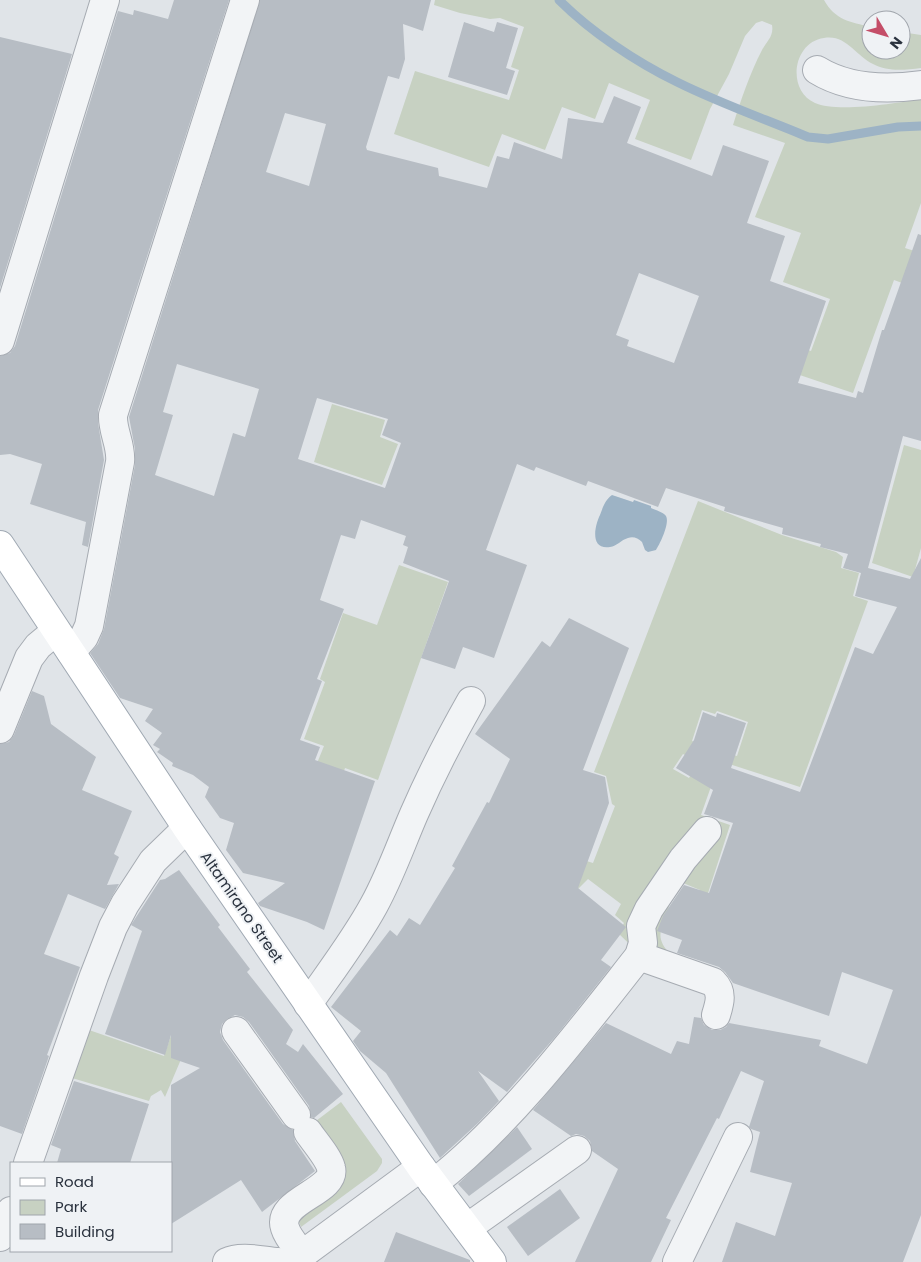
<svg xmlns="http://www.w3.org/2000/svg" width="921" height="1262" font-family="Poppins,sans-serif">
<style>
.green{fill:#c7d1c2;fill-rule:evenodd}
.water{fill:#9db3c5}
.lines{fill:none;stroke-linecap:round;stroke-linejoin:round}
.stream{stroke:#9db3c5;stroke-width:9}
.building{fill:#b7bdc4;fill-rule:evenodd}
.minor-casing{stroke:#a6abb2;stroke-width:30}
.major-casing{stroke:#a0a9b3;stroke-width:30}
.minor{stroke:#f2f4f6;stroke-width:28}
.major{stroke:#fff;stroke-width:28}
.labels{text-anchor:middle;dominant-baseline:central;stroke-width:4;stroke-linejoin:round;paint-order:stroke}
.street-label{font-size:15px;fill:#2a323e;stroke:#eff2f5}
</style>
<rect width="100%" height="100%" fill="#e0e4e8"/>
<!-- green -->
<g class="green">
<path d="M435,0H824C835,20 850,22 871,27V50H901V32L921,35V68C904,70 888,72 873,64C856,56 846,34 824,38C793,42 786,90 815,103C837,113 897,103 921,99V203L905,248L921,253V290L894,280L853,393L755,360L764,335L811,351L830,299L783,282L801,233L755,217L785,143L733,125C741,100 750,73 762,50C767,41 774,36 772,25L762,21L756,23L745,36L729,74L710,109L691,160L635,139L650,100L609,83L595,119L562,107L545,150L502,134L489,167L394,134L415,71L509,100L519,70L511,67L524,27L500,18L490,19L460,13L434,5Z"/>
<path d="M332,404L385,420L380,437L398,444L382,485L314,462Z"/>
<path d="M904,445L921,450V548L913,577L872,563Z"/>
<path d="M698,501L782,535L836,552L843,557L841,568L859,573L853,596L868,601L800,787L720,761L701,815L730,825L699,921L690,918L700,890L676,880L667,903L669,908C662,930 653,936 671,955L649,963L618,933L624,923L615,915L621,904L588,879L578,889L572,909L580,859L593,863L615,806L612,804L606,776L594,772ZM702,710L715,714L717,711L748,722L737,756L692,741ZM683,754L698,762L689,778L673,769Z"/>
<path d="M399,565L448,582L378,780L345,768L335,798L311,778L324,746L304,739L325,682L320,679L343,613L377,625Z"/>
<path d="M178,1015L193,1031L165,1097L161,1090L151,1096L149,1101L72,1078L89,1030L164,1056Z"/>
<path d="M341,1102L382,1159V1163L377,1171L301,1227L296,1214L337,1182L312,1124Z"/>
</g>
<!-- water -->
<path class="water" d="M612,495L633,502L634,500L651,506V508C655,510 663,512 666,516C670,523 660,544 656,550L648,552L645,550L642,542C638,538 633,536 628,538C621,540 617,546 610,547C589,550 595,525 600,515C603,507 605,500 612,495Z"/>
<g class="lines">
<!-- stream -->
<path class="stream" d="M559,0C591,32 636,62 677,82C719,103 765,119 808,137L828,139L898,127L921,126"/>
</g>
<!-- building -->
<g class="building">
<path d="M174,0H229L98,410V423L104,460L88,547L82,545L86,522L30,504L42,464L10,454L0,455V356L10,353L15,346L118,11L133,15L134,10L168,19Z"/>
<path d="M260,0H431L423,31L403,24L405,59L399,79L388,76L366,147L367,150L438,168L439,176L487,188L497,156L509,159L514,142L562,159L568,118L603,123L614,96L641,107L627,143L712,176L723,145L769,161L747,223L785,236L770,281L826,301L798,383L856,398L858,391L863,393L882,330H884L918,234L921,235V441L903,436L868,568L910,579L921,558V1215L903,1262H722L736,1222L775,1236L792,1183L750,1172L760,1132L751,1129L749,1127L764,1081L741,1071L719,1119L717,1118L666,1218L671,1220L651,1262H575L618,1169L592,1151L590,1141L584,1136L576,1134L571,1136L533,1110L606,1023L671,1054L677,1041L689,1044L694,1017L701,1018L704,1025L712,1030H720L726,1027L729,1023L821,1040L819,1046L867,1064L893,990L842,972L829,1016L733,983L725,972L719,967L677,953L682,940L657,931L663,916L684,885L709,893L733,823L704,814L713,790L676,768L694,740L703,712L716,717L717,713L746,723L731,768L800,792L855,647L873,654L897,607L855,596L861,573L843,568L848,554L820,547L821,544L782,534L783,528L724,511L725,507L666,488L658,507L588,481L586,486L536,467L534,471L517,464L486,550L527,565L494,658L463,647L455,669L421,658L449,581L403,563L408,547L403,545L406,536L361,520L355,539L341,535L320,600L344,609L317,679L322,681L300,740L320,747L315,760L375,781L324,930L307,922L260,906L258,903L285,883L243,873L226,850L234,823L220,818L205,797L209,787L193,775L172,766L173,763L157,752L160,749L153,745L162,733L145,721L153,709L120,698L90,653L98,644L104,629L135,465V449L129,417ZM285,113L326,124L309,186L266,172ZM639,273L699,296L674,363L627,346L629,340L616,335ZM177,364L259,389L245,437L233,433L214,496L155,475L173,415L163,412ZM317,398L388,419L382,435L401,443L385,488L298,459Z"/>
<path d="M464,22L494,32L497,22L518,28L506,68L515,71L507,95L448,77Z"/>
<path d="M0,37L72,54L0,288Z"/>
<path d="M569,618L629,648L583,770L605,777L609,803L578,888L626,927L601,960L611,967L556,1036L507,1092L478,1071L499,1101L478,1123L440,1158L386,1073L360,1051L353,1041L361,1031L331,1007L390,930L397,936L409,918L420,925L455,868L452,866L487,802L489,803L510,759L475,734L542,641L550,647Z"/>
<path d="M32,691L44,696L51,724L96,757L82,790L132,811L114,854L119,857L107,885L119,884L105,909L68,894L44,954L80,967L47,1055L49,1056L22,1134L0,1126V744L9,742L14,735Z"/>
<path d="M179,870L220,925L218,927L250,969L247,972L293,1030L286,1044L298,1052L303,1044L343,1094L314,1118L311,1117L309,1106L249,1022L243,1017L235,1015L227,1019L222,1024L220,1032L223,1040L283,1124L293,1130L295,1141L315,1171L262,1212L241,1180L171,1224V1085L200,1068L171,1058V1035L165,1055L105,1034L142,931L131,925L160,880L165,879Z"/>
<path d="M74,1081L149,1104L130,1163H57L61,1149L51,1145Z"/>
<path d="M517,1127L532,1149L469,1196L458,1184Z"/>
<path d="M560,1189L580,1218L528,1256L507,1227Z"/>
<path d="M396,1232L470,1260V1262H384Z"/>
</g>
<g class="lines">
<defs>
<g id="minor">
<path d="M817,70C848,89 886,90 921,85"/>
<path d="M0,341L105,0"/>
<path d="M71,652L84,637L89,626L120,462C122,446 112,431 113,415L245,0"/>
<path d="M0,729L29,658L38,646L56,631"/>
<path d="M639,956L713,982C723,992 720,1002 716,1015"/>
<path d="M308,1004C331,971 355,940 374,905C390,876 401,844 414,814C431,775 450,738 471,701"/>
<path d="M236,1031L296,1115"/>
<path d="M28,1163L94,976L113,927L125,904L153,861L187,828"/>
<path d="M433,1184C510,1124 579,1032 639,956L643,943L641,926L649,909L683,859L707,831"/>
<path d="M467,1228L577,1150"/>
<path d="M0,1237L11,1211"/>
<path d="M302,1254C296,1246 288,1238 285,1228C276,1200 337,1192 331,1168C329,1158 314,1141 308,1132"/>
<path d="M227,1262C241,1255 263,1261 278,1262"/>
<path d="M292,1262L421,1167"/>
<path d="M677,1262L738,1137"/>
</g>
<path id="major" d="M0,545L187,828L421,1167L492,1262"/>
</defs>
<!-- minor casing -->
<use href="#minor" class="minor-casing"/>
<!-- major casing -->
<use href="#major" class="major-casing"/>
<!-- minor -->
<use href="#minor" class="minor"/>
<!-- major -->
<use href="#major" class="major"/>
</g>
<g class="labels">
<!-- street labels -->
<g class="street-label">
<text transform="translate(242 907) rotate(55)">Altamirano Street</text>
</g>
</g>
<!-- legend -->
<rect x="10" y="1162" width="162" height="90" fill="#eff2f5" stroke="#a0a5ac"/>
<rect x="20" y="1178" width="25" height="8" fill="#ffffff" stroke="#a0a5ac"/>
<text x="55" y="1187" font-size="15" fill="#2a323e">Road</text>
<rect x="20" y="1200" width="25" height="15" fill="#c7d1c2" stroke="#a0a5ac"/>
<text x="55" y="1212" font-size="15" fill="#2a323e">Park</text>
<rect x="20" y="1224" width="25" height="15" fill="#b7bdc4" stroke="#a0a5ac"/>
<text x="55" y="1237" font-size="15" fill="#2a323e">Building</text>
<!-- north arrow -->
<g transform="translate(886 35) rotate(128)"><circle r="24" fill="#eff2f5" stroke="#a0a5ac"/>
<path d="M0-4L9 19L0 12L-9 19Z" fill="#c44e68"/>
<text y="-8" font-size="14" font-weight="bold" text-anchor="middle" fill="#2a323e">N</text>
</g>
</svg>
